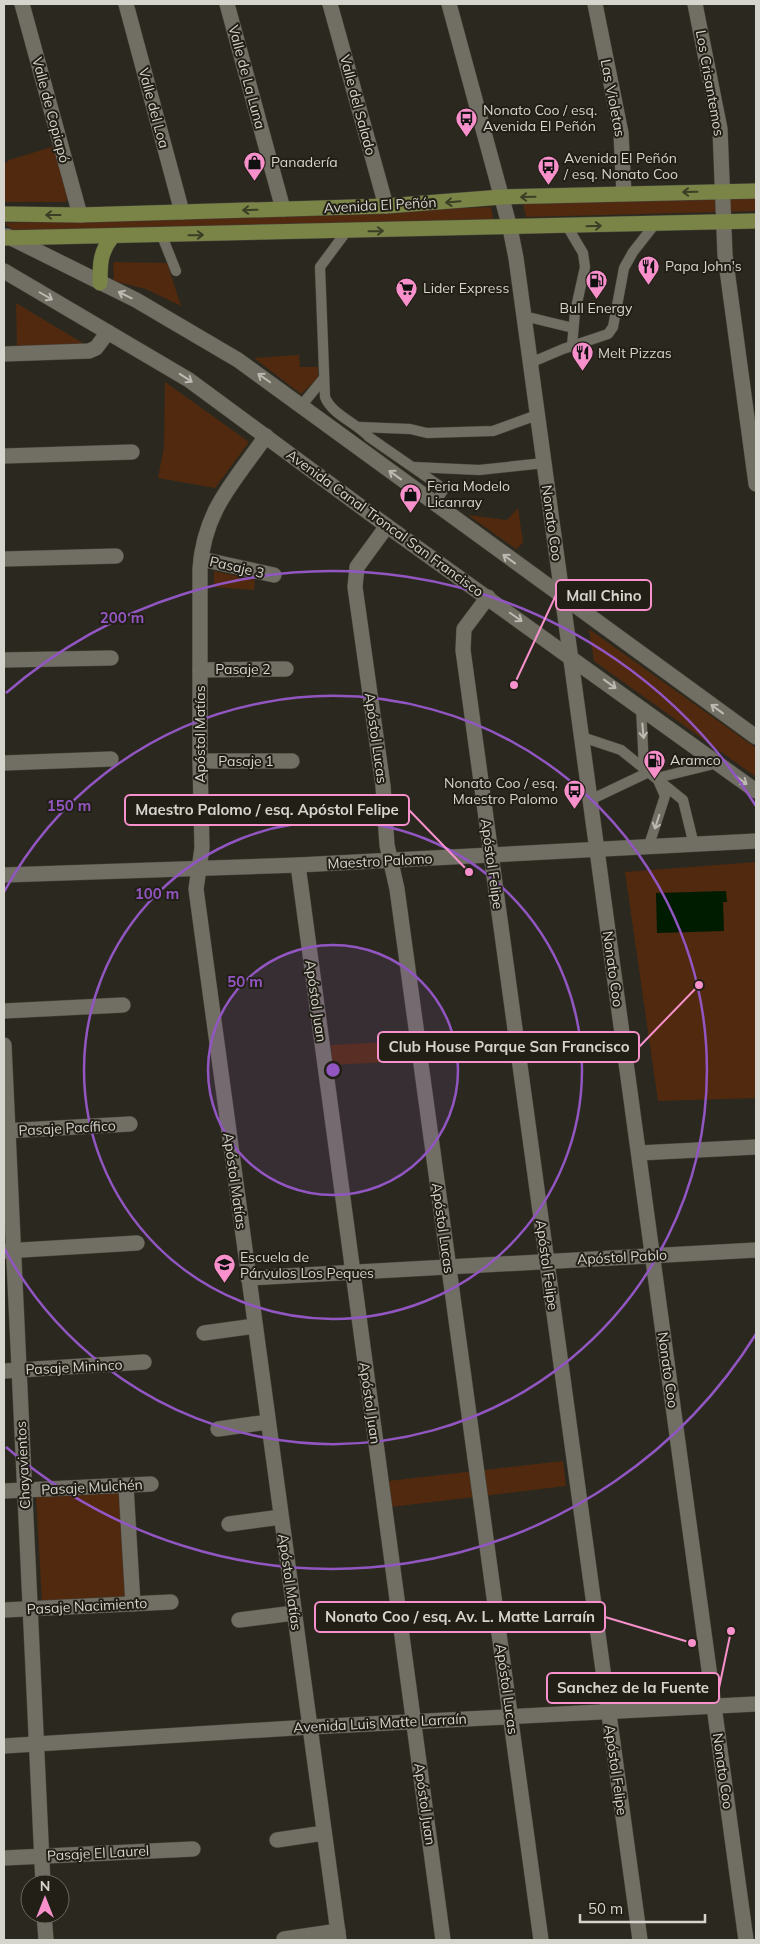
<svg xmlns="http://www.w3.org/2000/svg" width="760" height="1944" font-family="Mulish,sans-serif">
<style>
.green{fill:#50290f}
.water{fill:#001c00}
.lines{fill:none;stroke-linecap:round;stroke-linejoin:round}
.service-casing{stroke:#46443c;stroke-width:11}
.minor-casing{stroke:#46443c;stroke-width:16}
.tertiary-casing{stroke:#46443c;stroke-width:16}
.secondary-casing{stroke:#46443c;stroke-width:16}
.primary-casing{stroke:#46443c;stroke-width:16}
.service{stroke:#716e63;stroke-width:10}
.minor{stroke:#716e63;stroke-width:15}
.tertiary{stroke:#716e63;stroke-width:15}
.secondary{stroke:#716e63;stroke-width:15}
.primary{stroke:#7a8447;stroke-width:15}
.oneway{stroke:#3c3d25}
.oneway2{stroke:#bcbab2}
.ring{fill:none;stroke:#9256c2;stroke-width:2.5}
.labels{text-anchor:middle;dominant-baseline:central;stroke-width:4;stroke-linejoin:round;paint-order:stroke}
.street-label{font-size:14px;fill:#d5d4cd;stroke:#221f16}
.poi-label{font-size:14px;fill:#d5d4cd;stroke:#221f16;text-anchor:start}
.centre{fill:#9256c2;stroke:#221f16;stroke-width:2.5}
.ring-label{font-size:15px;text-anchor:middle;font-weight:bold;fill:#9256c2;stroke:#221f16;stroke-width:4;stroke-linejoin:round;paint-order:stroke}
.leader{fill:none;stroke:#f890cc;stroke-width:2}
.callout-dot{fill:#f890cc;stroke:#221f16;stroke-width:2}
.callout{fill:#221f16;stroke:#f890cc;stroke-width:2}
.callout-label{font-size:15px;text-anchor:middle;font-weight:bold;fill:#d5d4cd}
</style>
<rect width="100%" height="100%" fill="#2b291f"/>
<!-- green -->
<g class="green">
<path d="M55,146L71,197L65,202H4V165L9,160Z"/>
<path d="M756,198V211L526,217L523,203Z"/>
<path d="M491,207L493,219L13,230L4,223Z"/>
<path d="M113,262L167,263L181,306L146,289L114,281Z"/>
<path d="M16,303L86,345L17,347Z"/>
<path d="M299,355L300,367H318V378L301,394L254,358Z"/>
<path d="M165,382L249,442L215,488L158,478L164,447Z"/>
<path d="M518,508L523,543L516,549L468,515L507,520Z"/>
<path d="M214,571L255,580L254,590L214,587Z"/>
<path d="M589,629L756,748V777L594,661Z"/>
<path d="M756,862V1098L658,1101L625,872Z"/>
<path d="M503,1033L506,1053L431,1062L428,1043Z"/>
<path d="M406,1041L407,1061L332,1065L331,1045Z"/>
<path d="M563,1461L566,1486L391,1507L388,1481Z"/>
<path d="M122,1492L128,1597L42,1602L36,1497Z"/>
</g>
<!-- water -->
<path class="water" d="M726,891L727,902H723L724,931L657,933L656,893Z"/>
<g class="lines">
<defs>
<g id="service">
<path d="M567,226L583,253L585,267L575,312L572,346"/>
<path d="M346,232L320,267L325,397C332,415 357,423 369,437L444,489L434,504"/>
<path d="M162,236L176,271"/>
<path d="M524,316L573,328"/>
<path d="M530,363L563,349L608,334L613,327L624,268L633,252L655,224"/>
<path d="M301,406L324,378"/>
<path d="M360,427L410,429L427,433L493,431L537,415"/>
<path d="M414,467L479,470L544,463"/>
<path d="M641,707L644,768"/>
<path d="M582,737L621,750L683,800L694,845"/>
<path d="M590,800L649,772"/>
<path d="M648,848L665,796L657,778L718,763"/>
</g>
<g id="minor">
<path d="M22,4L80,215"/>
<path d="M126,4L182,212"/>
<path d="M227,4L283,209"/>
<path d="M330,4L386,206"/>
<path d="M595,4L621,133L624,194"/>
<path d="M695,4L720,129L725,255L756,484"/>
<path d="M4,354L89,351L96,348L108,332"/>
<path d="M266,436C234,482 204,510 200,569V761L202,848L196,889L339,1940"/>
<path d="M4,456L132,452"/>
<path d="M387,526L357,567L355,587L383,786L387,845L397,889L541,1940"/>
<path d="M4,559L116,556"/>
<path d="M201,559L274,575"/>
<path d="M488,597L464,629L463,650L640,1940"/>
<path d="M4,660L111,658"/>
<path d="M200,670L286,669"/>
<path d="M200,761H292"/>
<path d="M4,763L111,759"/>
<path d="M298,865L443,1940"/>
<path d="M4,1011L123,1005"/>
<path d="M4,1045L43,1884"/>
<path d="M4,1131L130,1124"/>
<path d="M639,1153L756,1147"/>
<path d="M5,1251L137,1243"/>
<path d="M248,1278L756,1250"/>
<path d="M204,1333L255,1326"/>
<path d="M4,1371L144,1362"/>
<path d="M218,1429L268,1422"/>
<path d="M126,1486L133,1604"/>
<path d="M4,1491L151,1484"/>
<path d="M229,1524L281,1517"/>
<path d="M4,1610L171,1602"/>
<path d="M239,1620L294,1613"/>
<path d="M277,1840L324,1833"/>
<path d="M4,1858L193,1849"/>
<path d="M44,1914L46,1940"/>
<path d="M284,1939L338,1931"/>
</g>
<g id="tertiary">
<path d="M7,236L136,300L238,360L756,737"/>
<path d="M4,271L189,380L387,526L756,791"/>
<path d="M4,875L298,865L756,841"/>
<path d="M4,1746L310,1727L756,1704"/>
</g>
<path id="secondary" d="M449,4L510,228L516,258L746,1940"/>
<g id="primary">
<path d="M4,214L80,215L386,206L502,197L756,191"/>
<path d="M4,238L756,221"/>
<path d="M100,283C100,264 100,252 112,237"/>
</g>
</defs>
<!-- service casing -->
<use href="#service" class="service-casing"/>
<!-- minor casing -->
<use href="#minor" class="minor-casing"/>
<!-- tertiary casing -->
<use href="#tertiary" class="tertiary-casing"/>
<!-- secondary casing -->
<use href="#secondary" class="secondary-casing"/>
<!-- primary casing -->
<use href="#primary" class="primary-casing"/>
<!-- service -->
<use href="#service" class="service"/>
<!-- minor -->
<use href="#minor" class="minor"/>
<!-- tertiary -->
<use href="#tertiary" class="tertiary"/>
<!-- secondary -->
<use href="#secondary" class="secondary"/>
<!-- primary -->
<use href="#primary" class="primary"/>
</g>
<!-- one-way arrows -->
<defs><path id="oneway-shaft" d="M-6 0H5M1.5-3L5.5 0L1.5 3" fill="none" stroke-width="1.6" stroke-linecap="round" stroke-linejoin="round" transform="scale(1.25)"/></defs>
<g class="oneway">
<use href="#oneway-shaft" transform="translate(690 192) rotate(179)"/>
<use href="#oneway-shaft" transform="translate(528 197) rotate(179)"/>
<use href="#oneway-shaft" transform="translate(453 202) rotate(175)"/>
<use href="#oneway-shaft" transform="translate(250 210) rotate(178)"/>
<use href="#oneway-shaft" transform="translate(53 215) rotate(-180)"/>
<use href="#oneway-shaft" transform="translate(594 226) rotate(-2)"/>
<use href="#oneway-shaft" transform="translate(376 231) rotate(-1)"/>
<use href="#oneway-shaft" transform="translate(196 235) rotate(-1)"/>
</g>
<g class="oneway2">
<use href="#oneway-shaft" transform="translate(125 295) rotate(-154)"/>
<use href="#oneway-shaft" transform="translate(46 296) rotate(30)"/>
<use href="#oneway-shaft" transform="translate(186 378) rotate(33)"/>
<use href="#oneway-shaft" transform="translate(264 378) rotate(-145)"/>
<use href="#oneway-shaft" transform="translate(395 475) rotate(-144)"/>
<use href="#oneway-shaft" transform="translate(509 559) rotate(-144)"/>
<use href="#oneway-shaft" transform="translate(516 617) rotate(35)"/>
<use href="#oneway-shaft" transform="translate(610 684) rotate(36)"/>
<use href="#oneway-shaft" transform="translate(717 709) rotate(-144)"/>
<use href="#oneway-shaft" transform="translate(643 731) rotate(85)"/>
<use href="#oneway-shaft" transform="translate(741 780) rotate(36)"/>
<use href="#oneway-shaft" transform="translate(657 822) rotate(108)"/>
</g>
<!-- distance rings -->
<circle cx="333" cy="1070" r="125" fill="#9256c2" fill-opacity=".12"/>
<g class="ring">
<circle cx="333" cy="1070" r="125"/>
<circle cx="333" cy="1070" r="249"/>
<path d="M4 892A374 374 0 1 1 4 1248"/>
<path d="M756 1334A499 499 0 0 1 6 1447M6 693A499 499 0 0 1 756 806"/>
</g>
<!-- icons -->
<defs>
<symbol id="bus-pin" viewBox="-11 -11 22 30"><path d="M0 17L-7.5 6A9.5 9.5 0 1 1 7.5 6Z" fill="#f890cc" stroke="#221f16"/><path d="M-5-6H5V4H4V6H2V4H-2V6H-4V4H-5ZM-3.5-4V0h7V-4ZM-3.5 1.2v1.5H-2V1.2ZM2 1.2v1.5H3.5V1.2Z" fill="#111"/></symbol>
<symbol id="shop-pin" viewBox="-11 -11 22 30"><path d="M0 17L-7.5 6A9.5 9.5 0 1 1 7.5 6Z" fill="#f890cc" stroke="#221f16"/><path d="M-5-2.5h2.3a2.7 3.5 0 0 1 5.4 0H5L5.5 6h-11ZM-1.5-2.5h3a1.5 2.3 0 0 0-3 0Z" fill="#111"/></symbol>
<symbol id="restaurant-pin" viewBox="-11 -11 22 30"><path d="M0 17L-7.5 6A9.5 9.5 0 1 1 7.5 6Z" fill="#f890cc" stroke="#221f16"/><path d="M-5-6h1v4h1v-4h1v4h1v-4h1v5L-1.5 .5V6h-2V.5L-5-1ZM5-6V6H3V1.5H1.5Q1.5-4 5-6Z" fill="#111"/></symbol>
<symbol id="fuel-pin" viewBox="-11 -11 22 30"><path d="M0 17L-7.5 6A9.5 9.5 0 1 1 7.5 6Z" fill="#f890cc" stroke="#221f16"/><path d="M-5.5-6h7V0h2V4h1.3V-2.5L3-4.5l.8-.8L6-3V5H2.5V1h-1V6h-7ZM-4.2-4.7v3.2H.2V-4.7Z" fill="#111"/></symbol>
<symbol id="supermarket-pin" viewBox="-11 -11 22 30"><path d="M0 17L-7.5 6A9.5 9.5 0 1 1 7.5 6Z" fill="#f890cc" stroke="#221f16"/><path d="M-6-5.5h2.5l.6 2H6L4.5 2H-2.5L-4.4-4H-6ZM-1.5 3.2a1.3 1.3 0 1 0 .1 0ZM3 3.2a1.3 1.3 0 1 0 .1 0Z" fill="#111"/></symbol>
<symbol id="school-pin" viewBox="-11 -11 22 30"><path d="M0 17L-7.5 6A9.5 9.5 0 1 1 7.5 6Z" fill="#f890cc" stroke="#221f16"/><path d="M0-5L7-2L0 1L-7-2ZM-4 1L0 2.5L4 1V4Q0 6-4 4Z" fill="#111"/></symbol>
</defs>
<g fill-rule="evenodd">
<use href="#bus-pin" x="454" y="106" width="25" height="34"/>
<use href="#shop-pin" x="242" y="150" width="25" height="34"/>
<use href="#bus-pin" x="536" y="154" width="25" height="34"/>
<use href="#restaurant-pin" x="636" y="254" width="25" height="34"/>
<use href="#fuel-pin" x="584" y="268" width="25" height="34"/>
<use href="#supermarket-pin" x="394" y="276" width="25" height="34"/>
<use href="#restaurant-pin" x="570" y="340" width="25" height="34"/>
<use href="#shop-pin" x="398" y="482" width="25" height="34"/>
<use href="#fuel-pin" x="642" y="748" width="25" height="34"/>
<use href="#bus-pin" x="562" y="778" width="25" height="34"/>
<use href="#school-pin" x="212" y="1252" width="25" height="34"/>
</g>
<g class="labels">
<!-- street labels -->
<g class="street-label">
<text transform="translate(247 77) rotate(75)">Valle de La Luna</text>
<text transform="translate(710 83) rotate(80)">Los Crisantemos</text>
<text transform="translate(613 98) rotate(79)">Las Violetas</text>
<text transform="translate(358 105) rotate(75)">Valle del Salado</text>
<text transform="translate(154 108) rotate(75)">Valle del Loa</text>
<text transform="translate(51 110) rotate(75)">Valle de Copiapó</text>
<text transform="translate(380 205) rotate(-3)">Avenida El Peñón</text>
<text transform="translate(385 523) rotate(36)">Avenida Canal Troncal San Francisco</text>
<text transform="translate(552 523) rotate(82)">Nonato Coo</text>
<text transform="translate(237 567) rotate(13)">Pasaje 3</text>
<text x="243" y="669">Pasaje 2</text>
<text transform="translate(200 734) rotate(-90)">Apóstol Matías</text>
<text transform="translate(376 738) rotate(82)">Apóstol Lucas</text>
<text x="246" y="761">Pasaje 1</text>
<text transform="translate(380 861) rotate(-3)">Maestro Palomo</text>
<text transform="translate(492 864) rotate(82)">Apóstol Felipe</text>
<text transform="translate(613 969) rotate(82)">Nonato Coo</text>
<text transform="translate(316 1001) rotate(82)">Apóstol Juan</text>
<text transform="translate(67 1128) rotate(-3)">Pasaje Pacífico</text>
<text transform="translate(235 1181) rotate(82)">Apóstol Matías</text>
<text transform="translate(443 1228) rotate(82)">Apóstol Lucas</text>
<text transform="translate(622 1257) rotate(-3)">Apóstol Pablo</text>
<text transform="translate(547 1265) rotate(82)">Apóstol Felipe</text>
<text transform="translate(74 1367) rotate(-3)">Pasaje Mininco</text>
<text transform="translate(668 1370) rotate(82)">Nonato Coo</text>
<text transform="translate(370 1403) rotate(82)">Apóstol Juan</text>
<text transform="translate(23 1465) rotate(-93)">Chayavientos</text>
<text transform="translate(92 1487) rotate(-3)">Pasaje Mulchén</text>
<text transform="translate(290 1582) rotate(82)">Apóstol Matías</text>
<text transform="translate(87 1606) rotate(-3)">Pasaje Nacimiento</text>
<text transform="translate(507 1689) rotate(82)">Apóstol Lucas</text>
<text transform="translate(380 1723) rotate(-3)">Avenida Luis Matte Larraín</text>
<text transform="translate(616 1770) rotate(82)">Apóstol Felipe</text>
<text transform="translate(723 1771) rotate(82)">Nonato Coo</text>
<text transform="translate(425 1804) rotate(82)">Apóstol Juan</text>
<text transform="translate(98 1853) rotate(-3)">Pasaje El Laurel</text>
</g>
<!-- poi labels -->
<g class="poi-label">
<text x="483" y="110">Nonato Coo / esq.<tspan x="483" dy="16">Avenida El Peñón</tspan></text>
<text x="564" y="158">Avenida El Peñón<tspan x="564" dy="16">/ esq. Nonato Coo</tspan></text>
<text x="271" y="162">Panadería</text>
<text x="665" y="266">Papa John's</text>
<text x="423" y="288">Lider Express</text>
<text x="596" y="308" text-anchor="middle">Bull Energy</text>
<text x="598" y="353">Melt Pizzas</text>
<text x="427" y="486">Feria Modelo<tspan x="427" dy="16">Licanray</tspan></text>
<text x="670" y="760">Aramco</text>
<text x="558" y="783" text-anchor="end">Nonato Coo / esq.<tspan x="558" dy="16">Maestro Palomo</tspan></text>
<text x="240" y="1257">Escuela de<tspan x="240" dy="16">Párvulos Los Peques</tspan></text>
</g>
</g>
<circle cx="333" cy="1070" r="8" class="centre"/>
<g class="ring-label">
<text x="122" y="623">200 m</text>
<text x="69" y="811">150 m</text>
<text x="157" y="899">100 m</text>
<text x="245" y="987">50 m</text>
</g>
<!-- callouts -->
<path class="leader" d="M514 685L556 595M469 872L409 810M699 985L639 1047M692 1643L605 1617M731 1631L719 1688"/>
<g class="callout-dot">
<circle cx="514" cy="685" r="5"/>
<circle cx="469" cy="872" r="5"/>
<circle cx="699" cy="985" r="5"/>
<circle cx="692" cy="1643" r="5"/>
<circle cx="731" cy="1631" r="5"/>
</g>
<g class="callout">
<rect x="556" y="580" width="95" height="30" rx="5"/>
<rect x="125" y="795" width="284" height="30" rx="5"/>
<rect x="378" y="1032" width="261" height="30" rx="5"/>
<rect x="315" y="1602" width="290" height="30" rx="5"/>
<rect x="547" y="1673" width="172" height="30" rx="5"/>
</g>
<g class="callout-label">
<text x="604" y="601">Mall Chino</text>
<text x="267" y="815">Maestro Palomo / esq. Apóstol Felipe</text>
<text x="509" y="1052">Club House Parque San Francisco</text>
<text x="460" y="1622">Nonato Coo / esq. Av. L. Matte Larraín</text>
<text x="633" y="1693">Sanchez de la Fuente</text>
</g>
<!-- border -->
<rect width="760" height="1944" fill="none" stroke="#d5d4cd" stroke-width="10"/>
<!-- north arrow -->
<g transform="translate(45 1899)"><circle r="24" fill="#221f16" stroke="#6a675f"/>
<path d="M0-4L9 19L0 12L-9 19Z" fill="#f890cc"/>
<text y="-8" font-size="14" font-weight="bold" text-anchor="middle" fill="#d5d4cd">N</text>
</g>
<!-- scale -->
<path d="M580 1914v8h125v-8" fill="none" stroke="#d5d4cd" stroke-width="2.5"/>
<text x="588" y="1914" font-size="15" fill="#d5d4cd" stroke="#221f16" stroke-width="4" paint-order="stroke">50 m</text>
</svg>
